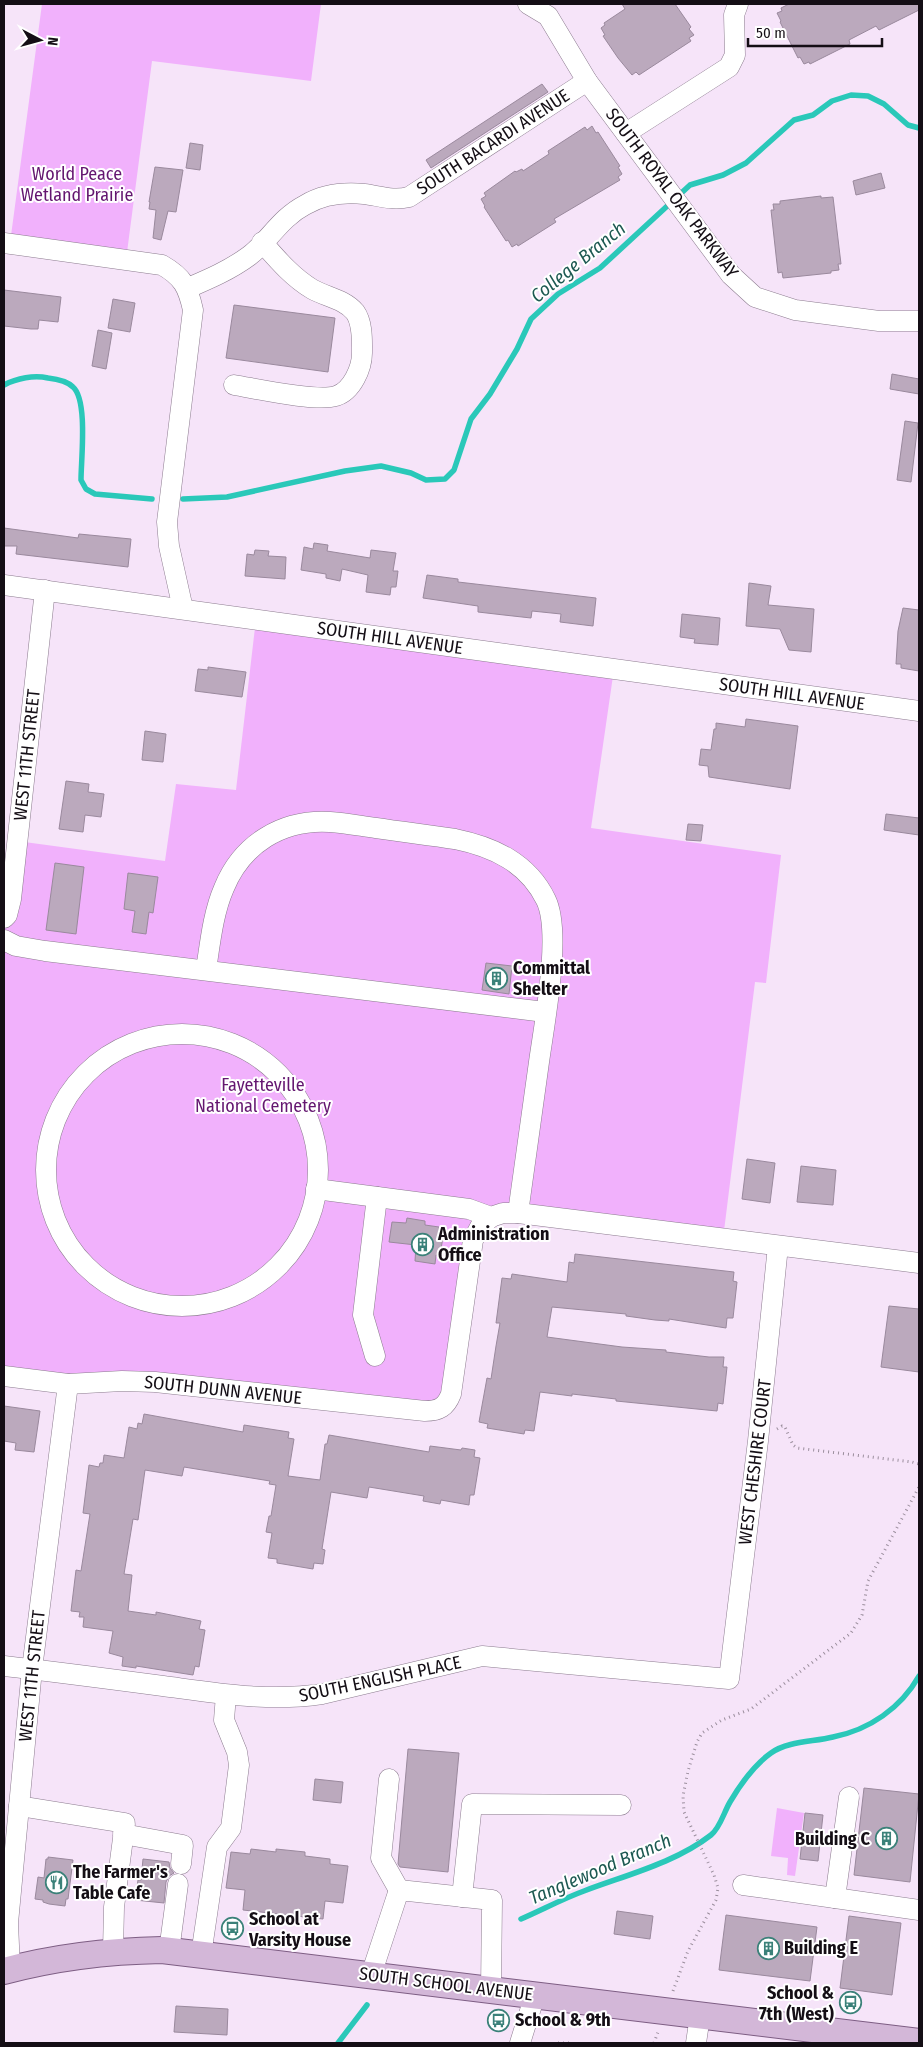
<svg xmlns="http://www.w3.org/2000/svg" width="923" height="2047" font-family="'Fira Sans Condensed',sans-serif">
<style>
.green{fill:#f1b1fc}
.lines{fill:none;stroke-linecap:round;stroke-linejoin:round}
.stream{stroke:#2ac8b9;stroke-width:5.5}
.building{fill:#bba9bd;stroke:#9a899d}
.minor-casing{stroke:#8c7c8f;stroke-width:21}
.major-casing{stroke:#7d5d83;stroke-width:28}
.path{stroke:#9b8e9d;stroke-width:3;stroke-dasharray:1 4;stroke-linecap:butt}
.minor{stroke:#fff;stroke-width:20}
.major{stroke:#d3b7d8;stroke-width:26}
.labels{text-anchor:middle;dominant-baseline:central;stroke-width:4;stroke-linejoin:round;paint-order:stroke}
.street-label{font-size:18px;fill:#140e15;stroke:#fff}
.park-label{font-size:18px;fill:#641670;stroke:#fff}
.poi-label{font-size:18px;font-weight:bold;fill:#140e15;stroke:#fff;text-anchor:start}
.water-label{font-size:19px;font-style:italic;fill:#1d5952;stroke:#fff}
</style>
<rect width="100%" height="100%" fill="#f6e4f9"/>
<!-- green -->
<g class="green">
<path d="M42,4H321L311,81L152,61L126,260L10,243Z"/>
<path d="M256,619L614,669L591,828L781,855L766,983L755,982L723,1239L518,1213L480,1227L448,1402L4,1376V918L17,841L165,861L176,784L236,790Z"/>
<path d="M777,1808L804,1813L795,1876L787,1875L788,1858L771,1856Z"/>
</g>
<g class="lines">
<!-- stream -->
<g class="stream">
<path d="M4,385C17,378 34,375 48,378C57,379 67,381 73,387C88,400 81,460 81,480L86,489L95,494L152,499"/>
<path d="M183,499L227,497L345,471L381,466L411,473L426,480L445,479L454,470L471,419L490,394L517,349L531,319L558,294L600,268L690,185L723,175L746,163L794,120L813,115L832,101L851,95L868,96L884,104L908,125L919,128"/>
<path d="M521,1919C542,1910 562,1899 584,1891C626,1875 675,1863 711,1835C720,1828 724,1812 730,1802C740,1785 754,1765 771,1753C788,1741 813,1742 833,1737C869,1730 901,1708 919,1676"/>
<path d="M338,2043L367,2005"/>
</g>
</g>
<!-- building -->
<g class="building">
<path d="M622,4H675L691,27L689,29L694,35L689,38L691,41L639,75L636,72L632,75L618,58L603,36L605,35L601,28L605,25L604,23L625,9Z"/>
<path d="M789,4H919V10L879,30L876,26L849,40L850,44L810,64L809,62L804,64L800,57L798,58L780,22L781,21L777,13L782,11L781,8Z"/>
<path d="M542,84L548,92L431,168L426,160Z"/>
<path d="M592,126L596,133L598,132L620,166L618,167L622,174L618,177L620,180L554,219L556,222L518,246L517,244L512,247L508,240L506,241L484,207L485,206L481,199L486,196L484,193L515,171L516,172L522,169L523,171L549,154L548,151L585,127L587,130Z"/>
<path d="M190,143L203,145L200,170L186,168Z"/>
<path d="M155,167L183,170L176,212L168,211L161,240L153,238L156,210L149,209L150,202H149Z"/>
<path d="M881,173L885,188L856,195L853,181Z"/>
<path d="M821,196V198L833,197L841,264H838L839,270L831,271V273L783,278L782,272L778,273L771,210H774L773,204H780V201Z"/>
<path d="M4,290L61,297L58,322L39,320L38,329H31L4,326Z"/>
<path d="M113,299L135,303L130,332L108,328Z"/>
<path d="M234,305L335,318L328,372L226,358Z"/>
<path d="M98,330L112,333L106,369L92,366Z"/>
<path d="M892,374L919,379V394L890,389Z"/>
<path d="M905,421L918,423L911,482L897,480Z"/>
<path d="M4,528L78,538L79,534L131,539L128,567L16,554L17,546H4Z"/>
<path d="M314,543L328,545L327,551L370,558L371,550L396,553L393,571H398L396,587H391L390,595L366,592L368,575L342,569L340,581L326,578V574L301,570L304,547L313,549Z"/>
<path d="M255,550L269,551L268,556L286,557L285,579L245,576L247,554L254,555Z"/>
<path d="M427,575L458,579V582L596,598L593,626L560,622L561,614L532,611L531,618L504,615L478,612V606L423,598Z"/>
<path d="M749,583L771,586L768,605L814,609L811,652L789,650L780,629L746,626Z"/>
<path d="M903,608L919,610V671L901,668V664H896L898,631Z"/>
<path d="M682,614L720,618L718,645L694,643L695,639L680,637Z"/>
<path d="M208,667L246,672L242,697L195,691L198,669L208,670Z"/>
<path d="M746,719L798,726L790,789L709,777L708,766L699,765L701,749L711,750L714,729H716V723L745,727Z"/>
<path d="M145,731L166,734L163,762L142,760Z"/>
<path d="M66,781L89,784L88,792L104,794L101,817L85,815L83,832L59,829Z"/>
<path d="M886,814L919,818V835L884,830Z"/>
<path d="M688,824L703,825L701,841L686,840Z"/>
<path d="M55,863L84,867L76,934L46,930Z"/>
<path d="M128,873L158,877L153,913L149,912L146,934L132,932L135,911L124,909Z"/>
<path d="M486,963L512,966L509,994L482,990Z"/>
<path d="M747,1159L775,1163L770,1203L742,1199Z"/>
<path d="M801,1166L836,1170L833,1205L797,1202Z"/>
<path d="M407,1218L425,1221V1225L439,1227L438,1236L443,1237L440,1255H436L435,1264L415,1261L416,1245L389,1242L392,1222L406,1223Z"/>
<path d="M575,1254L734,1272L733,1281L737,1282L733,1318H727L726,1328L669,1319V1321L655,1320L626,1316V1314L552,1307L547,1337L622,1347L666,1350V1352L709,1357H724L723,1367H727L723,1404L718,1403L717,1411L616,1401V1399L572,1394V1396L540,1392L534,1431L525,1430L524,1434L487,1428L488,1424L479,1422L487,1378L491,1379L496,1346L500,1323H496L502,1278L511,1279L512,1274L567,1282L569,1262L574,1263Z"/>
<path d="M889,1306L919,1309V1372L881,1367Z"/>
<path d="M4,1406L40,1411L34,1452L15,1450L16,1443L4,1441Z"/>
<path d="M144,1414L243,1432L244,1425L289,1432L288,1438L294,1439L288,1476L320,1480L325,1444H327L329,1435L429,1452L430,1446L461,1450L462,1448L475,1450L474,1457L480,1458L474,1495H470L469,1505L441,1500L440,1504L423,1501L424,1496L369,1487L367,1498L331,1492L322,1549L325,1550L323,1564L314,1563L313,1569L277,1563V1559L268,1558L272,1533L266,1532L269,1516H271L276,1485L269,1484L270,1481L184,1467L182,1476L145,1470L138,1520L133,1519L124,1574L132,1575L128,1611L156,1615V1612L201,1621L199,1629L205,1630L199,1667L195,1666L193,1675L136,1666V1668L122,1666L123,1657L109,1653L113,1631L83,1627L84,1617H79L80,1612L71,1611L76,1570L81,1571L90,1514L83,1513L89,1465L99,1467L100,1463H103L104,1455L124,1458L129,1427L137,1429L138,1423L142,1424Z"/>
<path d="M408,1749L459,1753L448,1872L400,1867L398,1864Z"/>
<path d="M315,1779L343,1782L341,1803L313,1800Z"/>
<path d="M864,1788L919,1794L910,1882L854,1875Z"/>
<path d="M805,1813L823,1815L818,1861L800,1859Z"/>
<path d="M251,1849L276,1852V1849L305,1852V1856L330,1859V1864L348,1866L343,1903L325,1901L323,1919L243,1910L245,1890L226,1888L231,1852L250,1854Z"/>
<path d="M48,1857L73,1860L68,1899H66L65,1906L49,1904L43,1902V1900L35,1899L38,1877L44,1878L46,1859H48Z"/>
<path d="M143,1859L169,1862L170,1868L174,1873L169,1876L166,1882L164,1903L135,1900L138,1880H141Z"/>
<path d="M617,1911L653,1916L650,1939L614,1934Z"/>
<path d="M726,1915L817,1927L810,1981L719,1970Z"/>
<path d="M849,1916L901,1923L892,1995L840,1988Z"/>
<path d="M176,2006L228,2009L227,2035L174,2032Z"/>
</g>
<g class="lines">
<defs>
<g id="minor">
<path d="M528,4L548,16L587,81L731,275L755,297L795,310L879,321H919"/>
<path d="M626,133L729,67L735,55L734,15L738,4"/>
<path d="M4,243L162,265C183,277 188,287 193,310L167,522L169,546L183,609"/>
<path d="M188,288C209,279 230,270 249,256C269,241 280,218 305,205C322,195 344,192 364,194C380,196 393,201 409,197L587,81"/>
<path d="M234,385C258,389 316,402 336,396C352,391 362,368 362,353C362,341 363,323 355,312C344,299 326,297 312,289C292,277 277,259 262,242"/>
<path d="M4,585L919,711"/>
<path d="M4,918L7,915L11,899L45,590"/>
<path d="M4,940L16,946L45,951L545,1012"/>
<path d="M206,970C210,944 213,913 224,888C242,844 282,819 330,822C345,823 361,826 376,828C402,832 429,835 455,839C494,847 528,863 546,900C562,933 544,1025 539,1062C532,1113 525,1163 518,1213"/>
<circle cx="182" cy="1170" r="136"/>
<path d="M316,1189L469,1209L491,1217L503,1213H518L919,1263"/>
<path d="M375,1356L363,1315L377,1197"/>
<path d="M4,1376L68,1384L122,1381L155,1382L425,1411C439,1411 446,1407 451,1394L473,1240L480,1227L491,1217"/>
<path d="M4,1666C57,1672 110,1679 163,1686C216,1693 268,1702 322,1694L482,1656L729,1679L758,1441L778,1246"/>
<path d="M389,1779L381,1858L399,1890"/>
<path d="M19,1806L125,1823L114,1907L113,1951"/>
<path d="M123,1834L183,1845L181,1864"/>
<path d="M743,1885L919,1910"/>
<path d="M462,1897L472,1804L621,1805"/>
<path d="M835,1898L849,1797"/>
<path d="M169,1951L178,1884"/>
<path d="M201,1955L217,1847L231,1828L239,1765L237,1752L224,1720L226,1695"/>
<path d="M10,1969L8,1923L32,1669L68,1384"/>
<path d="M371,1975L399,1890L492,1900L491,1990"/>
<path d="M520,2043L535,1995"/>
<path d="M696,2043L700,2016"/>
</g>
<path id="major" d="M4,1971C56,1957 108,1951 162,1950L919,2042"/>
</defs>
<!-- minor casing -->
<use href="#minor" class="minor-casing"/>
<!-- major casing -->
<use href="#major" class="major-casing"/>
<!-- path -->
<g class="path">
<path d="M777,1429L782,1426L785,1427L793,1445L797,1448L912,1462L919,1464"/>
<path d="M673,1991L688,1951L716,1900L718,1888L714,1875L684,1812L683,1796L688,1771L697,1742L702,1733L722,1720L751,1709L851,1633L862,1615L868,1581L919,1487"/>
<path d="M558,2043H569"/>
<path d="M654,2043L658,2032"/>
</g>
<!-- minor -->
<use href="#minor" class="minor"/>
<!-- major -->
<use href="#major" class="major"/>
</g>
<!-- icons -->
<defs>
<symbol id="building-ring" viewBox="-11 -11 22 22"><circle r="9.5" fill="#fff" stroke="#3b8179" stroke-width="1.5"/><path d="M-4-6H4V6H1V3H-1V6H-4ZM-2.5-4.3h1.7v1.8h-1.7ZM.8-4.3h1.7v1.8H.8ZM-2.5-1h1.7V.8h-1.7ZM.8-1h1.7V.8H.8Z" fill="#3b8179"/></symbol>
<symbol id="restaurant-ring" viewBox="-11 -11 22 22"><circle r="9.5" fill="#fff" stroke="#3b8179" stroke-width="1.5"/><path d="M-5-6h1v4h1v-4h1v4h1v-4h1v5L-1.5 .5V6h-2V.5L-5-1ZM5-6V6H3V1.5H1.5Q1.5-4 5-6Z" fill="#3b8179"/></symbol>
<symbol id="bus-ring" viewBox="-11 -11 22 22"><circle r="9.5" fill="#fff" stroke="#3b8179" stroke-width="1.5"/><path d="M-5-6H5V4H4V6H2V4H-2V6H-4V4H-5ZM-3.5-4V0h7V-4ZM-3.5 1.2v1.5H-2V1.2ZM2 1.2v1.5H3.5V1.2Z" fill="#3b8179"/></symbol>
</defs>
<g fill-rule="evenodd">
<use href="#building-ring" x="484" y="966" width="25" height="25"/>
<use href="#building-ring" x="410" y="1232" width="25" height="25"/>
<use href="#building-ring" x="874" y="1826" width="25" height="25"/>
<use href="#restaurant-ring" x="44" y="1870" width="25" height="25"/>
<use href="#bus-ring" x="220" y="1916" width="25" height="25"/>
<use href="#building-ring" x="756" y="1936" width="25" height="25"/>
<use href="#bus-ring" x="838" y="1990" width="25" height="25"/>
<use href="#bus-ring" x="486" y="2008" width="25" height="25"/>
</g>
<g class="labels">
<!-- street labels -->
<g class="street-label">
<text transform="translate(493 142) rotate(-33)">SOUTH BACARDI AVENUE</text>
<text transform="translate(672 193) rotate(53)">SOUTH ROYAL OAK PARKWAY</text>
<text transform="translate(390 638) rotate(8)">SOUTH HILL AVENUE</text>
<text transform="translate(792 694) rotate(8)">SOUTH HILL AVENUE</text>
<text transform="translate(27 755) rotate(-84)">WEST 11TH STREET</text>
<text transform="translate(223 1390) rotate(6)">SOUTH DUNN AVENUE</text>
<text transform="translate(755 1462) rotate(-83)">WEST CHESHIRE COURT</text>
<text transform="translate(32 1676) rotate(-84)">WEST 11TH STREET</text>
<text transform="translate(380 1679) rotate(-12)">SOUTH ENGLISH PLACE</text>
<text transform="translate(446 1984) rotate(7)">SOUTH SCHOOL AVENUE</text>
</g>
<!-- park labels -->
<g class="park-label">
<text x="77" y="174">World Peace<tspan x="77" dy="21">Wetland Prairie</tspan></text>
<text x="263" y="1085">Fayetteville<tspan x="263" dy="21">National Cemetery</tspan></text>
</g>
<!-- poi labels -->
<g class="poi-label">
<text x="513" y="968">Committal<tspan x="513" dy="21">Shelter</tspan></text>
<text x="438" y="1234">Administration<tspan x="438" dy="21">Office</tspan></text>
<text x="870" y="1839" text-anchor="end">Building C</text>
<text x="73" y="1872">The Farmer's<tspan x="73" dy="21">Table Cafe</tspan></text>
<text x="249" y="1919">School at<tspan x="249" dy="21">Varsity House</tspan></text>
<text x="784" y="1948">Building E</text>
<text x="834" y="1993" text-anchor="end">School &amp;<tspan x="834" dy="21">7th (West)</tspan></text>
<text x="515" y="2020">School &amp; 9th</text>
</g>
<!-- water labels -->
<g class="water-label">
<text transform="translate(578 262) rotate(-39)">College Branch</text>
<text transform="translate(600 1869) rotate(-23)">Tanglewood Branch</text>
</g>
</g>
<!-- border -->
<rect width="923" height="2047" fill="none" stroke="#140e15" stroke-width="10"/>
<!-- north arrow -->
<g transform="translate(40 40) rotate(96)" stroke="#ffffff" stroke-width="4" paint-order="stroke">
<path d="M0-4L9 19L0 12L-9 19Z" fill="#140e15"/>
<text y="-8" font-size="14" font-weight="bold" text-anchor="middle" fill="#140e15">N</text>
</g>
<!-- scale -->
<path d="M748 38v8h134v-8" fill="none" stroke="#140e15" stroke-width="2.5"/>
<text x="756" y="38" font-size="15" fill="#140e15" stroke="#ffffff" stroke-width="4" paint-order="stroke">50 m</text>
</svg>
